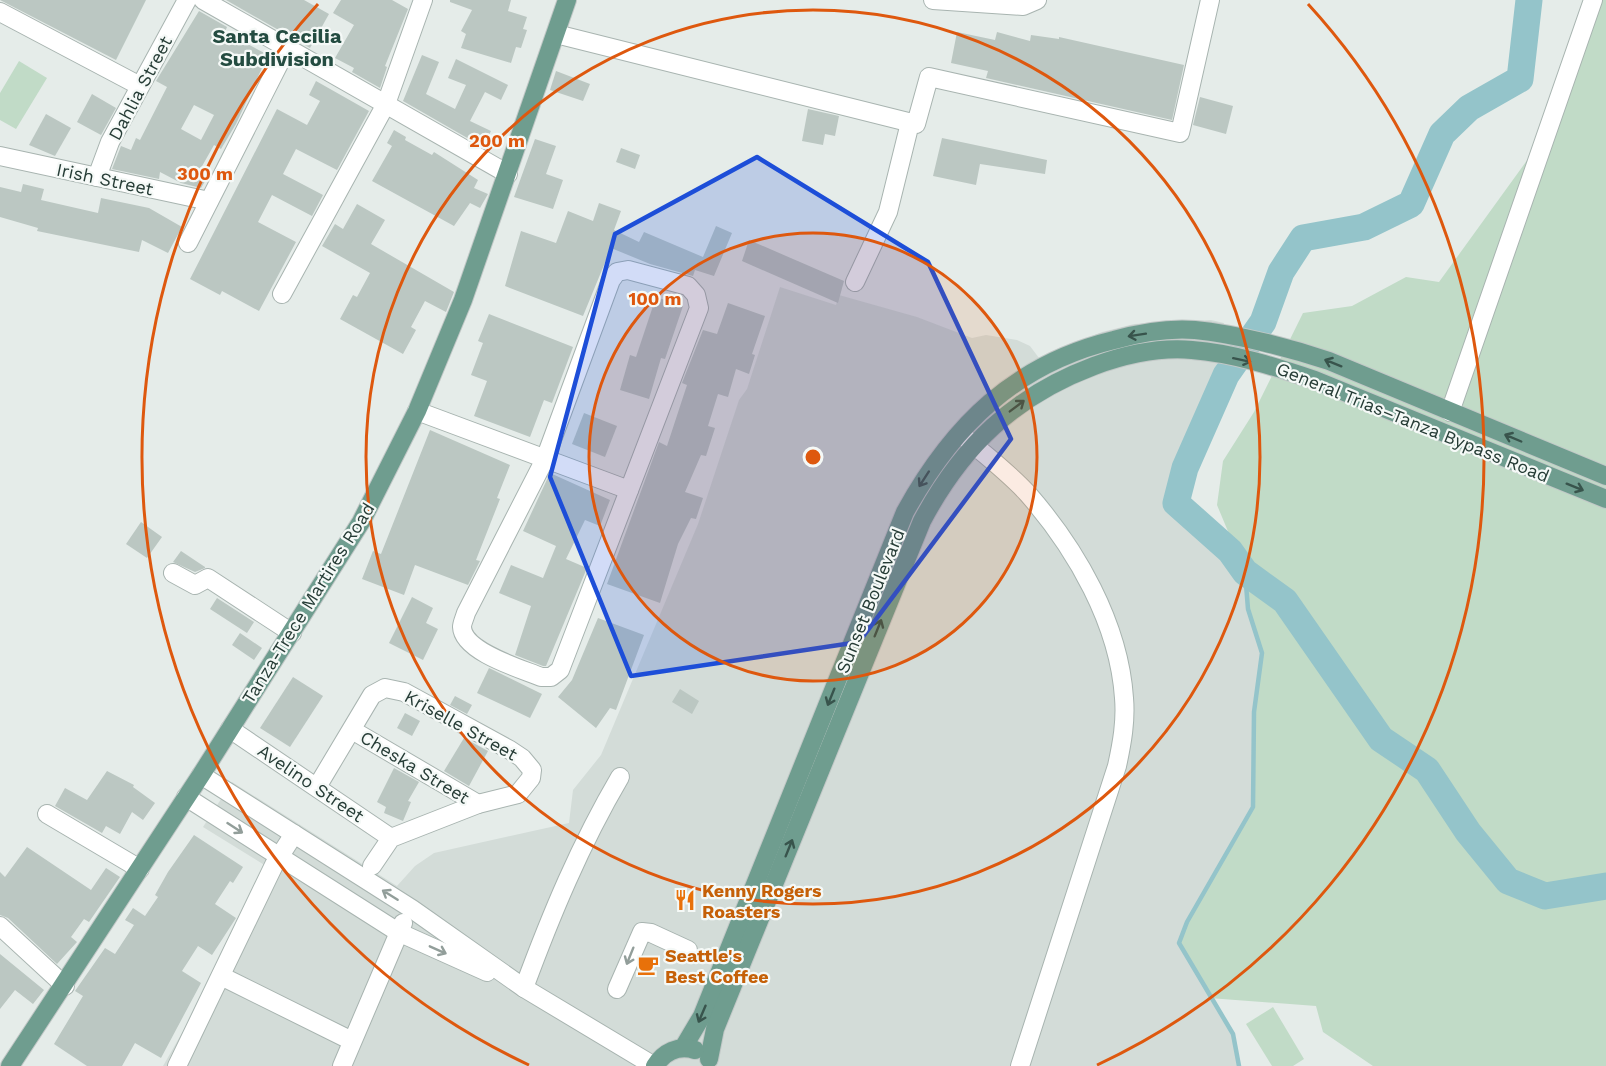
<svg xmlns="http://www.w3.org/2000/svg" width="1606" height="1066" font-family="'Work Sans',sans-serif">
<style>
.built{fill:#d3dcd8}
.green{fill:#c1dbc7}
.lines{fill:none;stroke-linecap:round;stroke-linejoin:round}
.stream{stroke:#94c4ca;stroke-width:4.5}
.river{stroke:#94c4ca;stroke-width:27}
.building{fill:#bbc7c2;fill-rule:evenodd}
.minor-casing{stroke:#a8b4b0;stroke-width:20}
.major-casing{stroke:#c2c8c7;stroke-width:20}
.minor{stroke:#fff;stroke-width:18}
.major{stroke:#6f9d8f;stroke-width:18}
.oneway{stroke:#38544c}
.oneway2{stroke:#929e9a}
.marked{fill:#1d4ed8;fill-opacity:0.2;stroke:#1d4ed8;stroke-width:4.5;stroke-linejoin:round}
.ring{fill:none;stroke:#de580e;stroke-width:3}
.labels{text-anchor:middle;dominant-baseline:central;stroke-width:4.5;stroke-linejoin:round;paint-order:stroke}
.street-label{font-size:18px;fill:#263c36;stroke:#f5f9f7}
.food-label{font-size:18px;font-weight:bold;fill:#c56008;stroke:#f5f9f7;text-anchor:start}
.neighbourhood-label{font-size:20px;font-weight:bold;fill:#244c41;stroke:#f5f9f7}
.centre{fill:#de580e;stroke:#f5f9f7;stroke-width:3}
.ring-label{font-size:18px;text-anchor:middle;font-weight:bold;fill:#de580e;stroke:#f5f9f7;stroke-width:4.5;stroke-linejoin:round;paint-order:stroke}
</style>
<rect width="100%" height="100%" fill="#e5ece9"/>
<!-- built -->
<path class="built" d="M780,287L836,305L839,295L917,317L972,338L986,335L1017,340L1030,346L1039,358L1102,332L1134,324L1211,320L1224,323L1217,364L1230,369L1185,468L1176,503L1230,551L1245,572L1248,609L1262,653L1254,712L1253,807L1204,890L1209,998L1233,1034L1239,1066H163L210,984L266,866L203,827L232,782L397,886L415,866L434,853L569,823L573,790L601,755L698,524L739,400L747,389Z"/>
<!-- green -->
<g class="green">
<path d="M1592,0H1606V1066H1373L1323,1032L1316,1006L1209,998L1179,943L1187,922L1253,807L1254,712L1262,653L1248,609L1245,572L1217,505L1223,461L1254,412L1303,313L1352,306L1406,277L1439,282L1549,130Z"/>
<path d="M19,61L47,78L16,129L0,120V93Z"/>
<path d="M1273,1007L1304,1059L1293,1066H1272L1246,1024Z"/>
</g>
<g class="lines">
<!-- stream -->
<path class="stream" d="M1239,1066L1233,1034L1179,943L1187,922L1253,807L1254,712L1262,653L1248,609L1245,572"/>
<!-- river -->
<path class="river" d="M1529,0L1520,79L1469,108L1442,134L1411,204L1364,227L1303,238L1281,272L1263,322L1226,375L1185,468L1176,503L1230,551L1245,572L1285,601L1381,739L1427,770L1468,832L1508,881L1545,896L1606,886"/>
</g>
<!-- building -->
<g class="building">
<path d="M0,0H146L116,60Z"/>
<path d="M226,0H304L329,14L310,48Z"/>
<path d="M341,0H392L408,9L385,66L387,67L380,88L352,72L354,68L335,58L354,25L333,13Z"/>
<path d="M450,0H511L508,11L527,17L523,29L527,30L521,48L516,47L511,63L461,48L466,34L461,31L472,10L450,2Z"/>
<path d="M199,11L227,27L225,32L268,55L236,124L221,149L214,145L201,168L210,173L201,188L181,183L160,172L159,179L112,169L121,146L131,150L136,138L140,140L167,87L156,81ZM194,105L214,115L201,140L181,129Z"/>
<path d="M957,32L995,40L997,32L1030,41L1031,35L1059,39V37L1184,65L1172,120L986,78L988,71L951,63Z"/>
<path d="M422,55L439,62L426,94L455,109L466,85L448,78L456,59L508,85L501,100L485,92L470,121L491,131L483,147L403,101Z"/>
<path d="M556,71L590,84L583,101L550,90Z"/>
<path d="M316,81L369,111L337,170L296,149L283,174L323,195L312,216L272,195L258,222L296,242L259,311L222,291L220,295L190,279L277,109L307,125L320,101L309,95Z"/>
<path d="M92,94L116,108L101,135L77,122Z"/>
<path d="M1200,97L1233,106L1226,134L1193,125Z"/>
<path d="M808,109L839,116L835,136L825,134L823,145L802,141Z"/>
<path d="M46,114L71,128L55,156L29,145Z"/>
<path d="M394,130L406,137L405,140L432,155L434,152L478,180L474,188L488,194L480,208L470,203L454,226L372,181L392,146L387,143Z"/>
<path d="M942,138L1047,160L1045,174L980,164L976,185L933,176Z"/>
<path d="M535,139L556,146L546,174L563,180L553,209L514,197Z"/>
<path d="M621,148L640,155L635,169L616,162Z"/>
<path d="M23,184L44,189L41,200L98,213L101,198L149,208L182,227L168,253L142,240L139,252L37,231L38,228L0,217V187L21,192Z"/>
<path d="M599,203L621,211L614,230L639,242L644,232L703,257L716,226L732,233L714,276L695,270L693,276L650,264L611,248L583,316L505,286L521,231L556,243L568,211L593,221Z"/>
<path d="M357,204L385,220L371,244L454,292L446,312L425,301L411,327L416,330L403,354L340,319L353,295L357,297L370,273L322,246L335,224L343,229Z"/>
<path d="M749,240L844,281L838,303L742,261Z"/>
<path d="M656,297L683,306L665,359L661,358L649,399L620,390L630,355L636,357Z"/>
<path d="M728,303L765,316L752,354L755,355L749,374L736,369L728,397L718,394L708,426L715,428L706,456L701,455L685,492L703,498L696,519L691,518L678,544L660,603L607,584L659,442L667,446L687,385L682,383L703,330L717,334Z"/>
<path d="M489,314L573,347L552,403L544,400L530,437L474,416L487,381L471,375L483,343L478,341Z"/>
<path d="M584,413L617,426L605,457L572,444Z"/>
<path d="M430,430L510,465L497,498L500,499L476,560L480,561L468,585L415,565L404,595L362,579L373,551L381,554Z"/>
<path d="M550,473L610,500L600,526L585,520L566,559L587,568L546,666H543L515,655L531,606L499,593L511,565L543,578L556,546L523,531Z"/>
<path d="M141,522L162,537L147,558L126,544Z"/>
<path d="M181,551L205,567V568L195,572L173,562Z"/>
<path d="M412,597L433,608L426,623L438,629L423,660L389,643Z"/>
<path d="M217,598L254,622L247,633L210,609Z"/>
<path d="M598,618L644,635L616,710L610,708L596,728L558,697L572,680Z"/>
<path d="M240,633L262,648L254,660L232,645Z"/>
<path d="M489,668L542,694L530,718L477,693Z"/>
<path d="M293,677L323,696L290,747L260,728Z"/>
<path d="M680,689L699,701L692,714L672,702Z"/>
<path d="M455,696L472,705L467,714L450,705Z"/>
<path d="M405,713L420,721L412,736L397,728Z"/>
<path d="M464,738L488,751L469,786L444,771Z"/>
<path d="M394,768L419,782L408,801L411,802L403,821L384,813L386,807L377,802Z"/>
<path d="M107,771L134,785L133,787L155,803L143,820L132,812L120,834L106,826L102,833L55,806L65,788L87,800Z"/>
<path d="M194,835L243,867L233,883L230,881L215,904L236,918L212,955L198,946L182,971L201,983L161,1058L135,1043L122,1066H87L54,1044L83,996L75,991L105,948L115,954L134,925L125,920L133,908L145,916L158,897L155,895L168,872Z"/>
<path d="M27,847L91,890L106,868L120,877L89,922L84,919L71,937L77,942L57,964L8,918L0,915V872L5,877Z"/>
<path d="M0,954L44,990L33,1004L15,990L0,1009Z"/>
</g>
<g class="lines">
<defs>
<g id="minor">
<path d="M203,0L508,174"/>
<path d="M933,0L1023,6L1037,0"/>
<path d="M0,12L140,86"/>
<path d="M556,34L916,124L929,77L1180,133L1210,0"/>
<path d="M0,156L209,201"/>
<path d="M97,177L110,142L187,0"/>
<path d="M188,243L287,48"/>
<path d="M628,270L688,286L696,295L699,308L560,670L551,677H541C522,669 463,652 462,627C462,623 465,617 466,613L545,459L611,280L617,272Z"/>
<path d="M855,282L888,212L910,123"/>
<path d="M282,294L386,104L423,0"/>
<path d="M417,411L629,490"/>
<path d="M1450,412L1593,0"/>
<path d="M963,436C984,454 1009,473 1028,494C1076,549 1119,623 1124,698C1126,721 1122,743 1117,766L1020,1066"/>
<path d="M173,573L195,585L208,578L292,633"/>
<path d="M230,729L391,838"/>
<path d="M352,730L478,804"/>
<path d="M201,775L412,909L524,988L654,1066"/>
<path d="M317,787L372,695L385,688L404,692L510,750L522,758L532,770L531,778L518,794L478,804L391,838L372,866"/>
<path d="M186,797L398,932L487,972"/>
<path d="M47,814L140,869"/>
<path d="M0,926L65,986"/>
<path d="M221,976L352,1041"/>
<path d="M524,988C551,915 580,845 620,777"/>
<path d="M617,989L642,932L651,933L688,950"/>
<path d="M177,1066L274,865L294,834"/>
<path d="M342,1066L403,923"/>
</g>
<g id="major">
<path d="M683,1048L702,1016L905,512C953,425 1015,364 1114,340C1139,333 1169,328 1195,330C1236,334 1290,348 1329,361L1606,476"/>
<path d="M709,1059L715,1029L922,521C962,446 1014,396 1094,366C1124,355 1159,347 1192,350C1233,353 1276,367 1315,380L1606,499"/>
<path d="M10,1066L201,775L361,522L417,411L463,300L567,0"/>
<path d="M655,1066C664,1052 678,1045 695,1050"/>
</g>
</defs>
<!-- minor casing -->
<use href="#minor" class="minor-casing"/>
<!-- major casing -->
<use href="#major" class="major-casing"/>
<!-- minor -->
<use href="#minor" class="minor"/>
<!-- major -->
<use href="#major" class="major"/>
</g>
<!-- one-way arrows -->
<defs><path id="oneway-shaft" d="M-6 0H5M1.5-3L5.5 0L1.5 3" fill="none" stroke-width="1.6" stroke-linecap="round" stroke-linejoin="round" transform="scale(1.5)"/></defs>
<g class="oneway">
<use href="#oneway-shaft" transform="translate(1137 335) rotate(171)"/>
<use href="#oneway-shaft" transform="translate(1242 360) rotate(12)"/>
<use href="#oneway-shaft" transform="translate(1333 363) rotate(-158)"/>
<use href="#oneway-shaft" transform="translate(1017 406) rotate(-37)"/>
<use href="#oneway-shaft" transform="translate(1513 438) rotate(-157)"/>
<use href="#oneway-shaft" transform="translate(924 479) rotate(123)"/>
<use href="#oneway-shaft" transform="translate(1575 487) rotate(22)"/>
<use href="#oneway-shaft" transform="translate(878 628) rotate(-68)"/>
<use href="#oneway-shaft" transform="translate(831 697) rotate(112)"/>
<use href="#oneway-shaft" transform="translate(789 848) rotate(-68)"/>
<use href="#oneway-shaft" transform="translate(702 1014) rotate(113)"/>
</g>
<g class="oneway2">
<use href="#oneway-shaft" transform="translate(235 828) rotate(33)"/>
<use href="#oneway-shaft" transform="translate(390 895) rotate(-148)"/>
<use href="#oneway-shaft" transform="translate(438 950) rotate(24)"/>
<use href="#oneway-shaft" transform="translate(630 956) rotate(112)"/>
</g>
<!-- marked area -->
<path class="marked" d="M757,157L928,262L1011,439L859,642L631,676L550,477L615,234Z"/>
<!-- distance rings -->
<circle cx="813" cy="457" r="224" fill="#de580e" fill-opacity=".12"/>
<g class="ring">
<circle cx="813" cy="457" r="224"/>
<circle cx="813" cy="457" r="447"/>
<path d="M529 1065A671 671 0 0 1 318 4M1308 4A671 671 0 0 1 1097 1065"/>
</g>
<!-- icons -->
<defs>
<symbol id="restaurant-bare" viewBox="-9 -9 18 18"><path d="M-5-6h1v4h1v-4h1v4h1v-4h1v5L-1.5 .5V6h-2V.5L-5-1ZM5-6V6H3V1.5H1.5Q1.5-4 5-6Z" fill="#e8710a" stroke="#f5f9f7" stroke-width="2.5" paint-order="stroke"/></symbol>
<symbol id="cafe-bare" viewBox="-9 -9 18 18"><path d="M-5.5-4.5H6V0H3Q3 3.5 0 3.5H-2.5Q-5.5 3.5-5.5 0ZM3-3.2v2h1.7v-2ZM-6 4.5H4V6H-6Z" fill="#e8710a" stroke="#f5f9f7" stroke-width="2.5" paint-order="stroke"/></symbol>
</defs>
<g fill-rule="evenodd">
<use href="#restaurant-bare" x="670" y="885" width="30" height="30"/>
<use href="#cafe-bare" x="633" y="950" width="30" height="30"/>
</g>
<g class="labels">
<!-- street labels -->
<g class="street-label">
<text transform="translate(140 88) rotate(-62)">Dahlia Street</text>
<text transform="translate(105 179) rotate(12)">Irish Street</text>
<text transform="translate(1413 422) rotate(22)">General Trias–Tanza Bypass Road</text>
<text transform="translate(870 601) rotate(-68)">Sunset Boulevard</text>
<text transform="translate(308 603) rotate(-58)">Tanza-Trece Martires Road</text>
<text transform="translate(461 725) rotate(29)">Kriselle Street</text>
<text transform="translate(415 767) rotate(31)">Cheska Street</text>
<text transform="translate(311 783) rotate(34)">Avelino Street</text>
</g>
<!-- food labels -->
<g class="food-label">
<text x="702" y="890">Kenny Rogers<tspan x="702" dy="21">Roasters</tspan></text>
<text x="665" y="955">Seattle's<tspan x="665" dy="21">Best Coffee</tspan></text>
</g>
<!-- neighbourhood labels -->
<g class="neighbourhood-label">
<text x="277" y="36">Santa Cecilia<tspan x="277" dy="23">Subdivision</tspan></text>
</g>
</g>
<circle cx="813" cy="457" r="9" class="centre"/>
<g class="ring-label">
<text x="497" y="147">200 m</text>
<text x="205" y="180">300 m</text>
<text x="655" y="305">100 m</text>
</g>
</svg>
